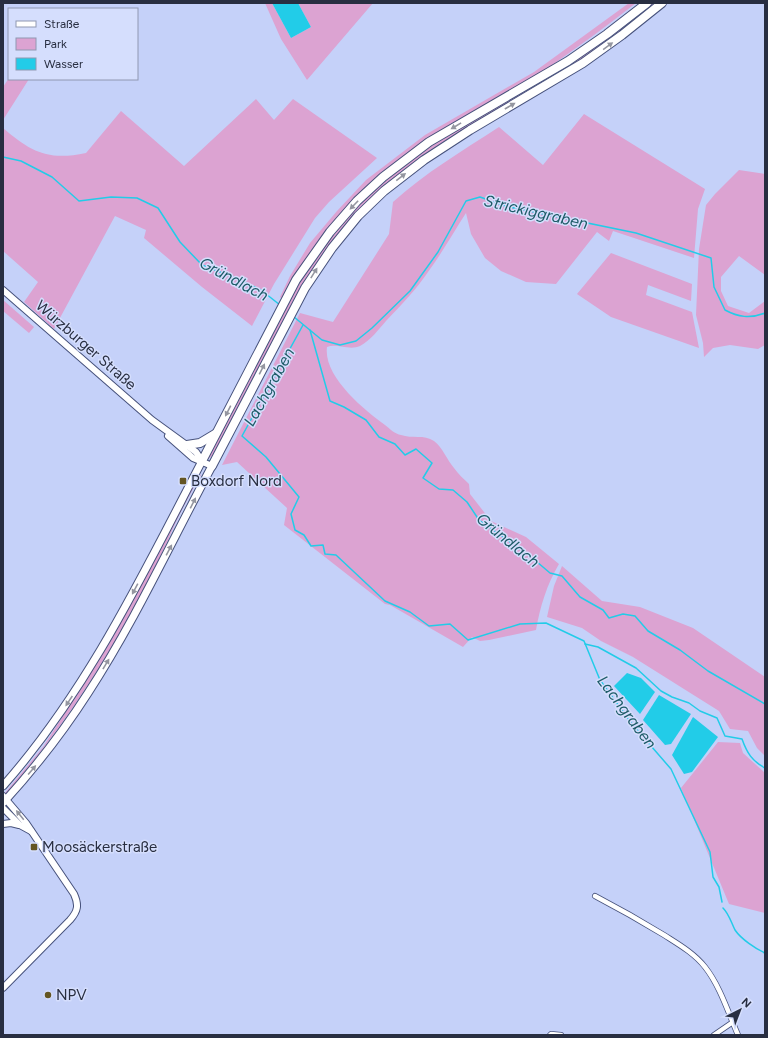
<svg xmlns="http://www.w3.org/2000/svg" width="768" height="1038" font-family="Figtree,sans-serif">
<style>
.green{fill:#dca3d2}
.water{fill:#22cce8}
.lines{fill:none;stroke-linecap:round;stroke-linejoin:round}
.stream{stroke:#22cce8;stroke-width:1.5}
.street-casing{stroke:#47527c;stroke-width:6}
.secondary-casing{stroke:#47527c;stroke-width:8}
.primary-casing{stroke:#47527c;stroke-width:9}
.highway-casing{stroke:#47527c;stroke-width:10}
.street{stroke:#fff;stroke-width:4.5}
.secondary{stroke:#fff;stroke-width:6}
.primary{stroke:#fff;stroke-width:7}
.highway{stroke:#fff;stroke-width:8}
.oneway{fill:#9496a0}
.poi-dot{fill:#645522;stroke:#d5defd;stroke-width:1.5}
.labels{text-anchor:middle;dominant-baseline:central;stroke-width:3;stroke-linejoin:round;paint-order:stroke}
.street-label{font-size:15px;fill:#282e41;stroke:#d5defd}
.poi-label{font-size:15px;fill:#282e41;stroke:#d5defd;text-anchor:start}
.water-label{font-size:16px;font-style:italic;fill:#1d5b67;stroke:#d5defd}
</style>
<rect width="100%" height="100%" fill="#c5d1f9"/>
<!-- green -->
<g class="green">
<path d="M265,3H272L291,38L311,27L298,3H373L307,80L281,39Z"/>
<path d="M629,3H636C608,25 578,47 548,68C507,96 460,118 418,146C359,185 316,237 282,299L280,297L290,276L310,243L337,211L366,180L425,135L534,72Z"/>
<path d="M652,3H656L638,19L580,61L434,149L391,181L333,241L307,278L213,455L208,459L207,458L288,300L312,260L352,211L378,185L435,142L634,17Z"/>
<path d="M9,78V79H29L3,120V87Z"/>
<path d="M256,99L274,120L293,99L377,158L329,202L315,218L274,284L252,326L202,287L144,238L146,230L115,216L54,329L24,302L38,282L3,251V128C31,152 48,161 86,153L121,111L184,166Z"/>
<path d="M584,114L705,189L698,209L694,258L613,231L609,241L597,232L556,284L526,282L501,271L485,258L471,234L466,213C453,233 442,253 428,272C416,290 401,305 386,321C379,329 370,341 360,346C349,351 337,343 327,347C323,376 364,410 385,425C390,429 395,434 401,435C412,439 424,434 434,441C443,448 447,460 454,468C458,474 464,479 469,484L470,494L491,521L526,537L559,564C547,584 540,607 536,630L489,640L480,641L472,637L463,647L390,605L385,604L284,525L287,508L237,462L222,465L300,313L333,322L389,234L393,202C425,173 462,151 499,127L543,165Z"/>
<path d="M739,170L765,174V275L739,256L721,277V291L728,306L749,313L765,301V345L758,349L730,345L713,348L704,357L703,343L696,315L699,249L706,205L715,194Z"/>
<path d="M611,253L692,284L691,301L648,285L646,295L692,312L699,348L611,317L577,294Z"/>
<path d="M3,300L34,327L29,333L3,311Z"/>
<path d="M199,474L201,475C189,496 177,518 168,540C158,561 148,582 137,602C100,671 57,735 6,794L5,793L43,747L90,674L116,629Z"/>
<path d="M562,566L602,601L640,607L693,628L765,677V756L757,748L748,731L730,729L719,711L633,657L601,641L582,628L547,617L554,586Z"/>
<path d="M718,742L740,743L743,753L765,773V913L729,904L681,788Z"/>
</g>
<!-- water -->
<g class="water">
<path d="M272,3H298L311,27L291,38Z"/>
<path d="M627,673L641,678L655,692L640,714L614,686Z"/>
<path d="M659,695L691,714L671,744L665,745L643,720Z"/>
<path d="M693,717L718,737L692,772L684,774L672,755Z"/>
</g>
<g class="lines">
<!-- stream -->
<g class="stream">
<path d="M3,157L21,161L52,177L79,201L111,197L137,198L158,208L180,242L202,265L238,279L261,290L280,305"/>
<path d="M294,317L322,340L340,345L356,341L372,328L410,291L438,252L466,201L480,197L505,206L636,233L711,258L714,287L725,310C738,317 750,319 765,313"/>
<path d="M303,325L242,436L266,457L299,497L291,514L295,530L304,535L311,546L323,545L325,554L336,555L385,601L410,612L429,626L450,624L468,640L520,624L546,623L584,641L600,680L632,724L671,769L710,852L713,877L719,887L722,902"/>
<path d="M310,330L330,401L344,407L366,420L379,437L395,444L405,455L416,449L432,463L423,478L439,489L453,490L467,502L479,520L530,556L550,573L562,576L580,597L603,610L609,618L623,614L635,616L648,631L680,650L708,671L765,704"/>
<path d="M585,644L598,647L636,668L661,691L672,697L689,703L700,711L717,718L725,736L742,739C747,753 752,761 765,768"/>
<path d="M723,908C729,914 731,922 735,930C741,939 756,949 765,953"/>
</g>
<defs>
<g id="street">
<path d="M595,896C618,908 641,921 664,935C678,944 694,953 705,967C720,986 728,1012 738,1035"/>
<path d="M550,1035L551,1034L561,1035"/>
<path d="M714,1035L733,1022"/>
</g>
<g id="secondary">
<path d="M3,290L152,420L196,452L202,461"/>
<path d="M168,436L193,458L212,466"/>
<path d="M3,796L26,823L74,894C79,905 78,911 70,920L3,988"/>
<path d="M3,808L20,825L31,831"/>
<path d="M3,824L11,823L19,825"/>
</g>
<g id="primary">
<path d="M3,786C88,690 143,574 202,461"/>
<path d="M3,803C34,769 63,732 88,693C135,621 171,542 212,466"/>
</g>
<g id="highway">
<path d="M187,445L200,443L215,434"/>
<path d="M202,461L296,280L330,232L357,201L383,177L429,142L568,61L607,34L647,3"/>
<path d="M212,466L305,288L332,248L358,216L384,191L424,160L470,130L583,63L622,35L662,3"/>
</g>
</defs>
<!-- street casing -->
<use href="#street" class="street-casing"/>
<!-- secondary casing -->
<use href="#secondary" class="secondary-casing"/>
<!-- primary casing -->
<use href="#primary" class="primary-casing"/>
<!-- highway casing -->
<use href="#highway" class="highway-casing"/>
<!-- street -->
<use href="#street" class="street"/>
<!-- secondary -->
<use href="#secondary" class="secondary"/>
<!-- primary -->
<use href="#primary" class="primary"/>
<!-- highway -->
<use href="#highway" class="highway"/>
</g>
<!-- one-way arrows -->
<defs><path id="oneway-solid" d="M-6-.8H1V-3.2L6.5 0L1 3.2V.8H-6Z"/></defs>
<g class="oneway">
<use href="#oneway-solid" transform="translate(608 46) rotate(-36)"/>
<use href="#oneway-solid" transform="translate(510 106) rotate(-30)"/>
<use href="#oneway-solid" transform="translate(456 126) rotate(149)"/>
<use href="#oneway-solid" transform="translate(401 177) rotate(-38)"/>
<use href="#oneway-solid" transform="translate(354 205) rotate(134)"/>
<use href="#oneway-solid" transform="translate(314 273) rotate(-58)"/>
<use href="#oneway-solid" transform="translate(262 369) rotate(-63)"/>
<use href="#oneway-solid" transform="translate(228 411) rotate(117)"/>
<use href="#oneway-solid" transform="translate(193 503) rotate(-63)"/>
<use href="#oneway-solid" transform="translate(169 550) rotate(-62)"/>
<use href="#oneway-solid" transform="translate(135 589) rotate(118)"/>
<use href="#oneway-solid" transform="translate(106 664) rotate(-59)"/>
<use href="#oneway-solid" transform="translate(69 701) rotate(124)"/>
<use href="#oneway-solid" transform="translate(32 770) rotate(-50)"/>
<use href="#oneway-solid" transform="translate(20 815) rotate(-129)"/>
</g>
<!-- markers -->
<g class="poi-dot">
<rect x="179" y="477" width="8" height="8" rx="2"/>
<rect x="30" y="843" width="8" height="8" rx="2"/>
<circle cx="48" cy="995" r="4"/>
</g>
<g class="labels">
<!-- street labels -->
<g class="street-label">
<text transform="translate(86 345) rotate(41)">Würzburger Straße</text>
</g>
<!-- poi labels -->
<g class="poi-label">
<text x="191" y="481">Boxdorf Nord</text>
<text x="42" y="847">Moosäckerstraße</text>
<text x="56" y="995">NPV</text>
</g>
<!-- water labels -->
<g class="water-label">
<text transform="translate(536 212) rotate(13)">Strickiggraben</text>
<text transform="translate(234 279) rotate(28)">Gründlach</text>
<text transform="translate(269 387) rotate(-61)">Lachgraben</text>
<text transform="translate(508 540) rotate(39)">Gründlach</text>
<text transform="translate(627 712) rotate(53)">Lachgraben</text>
</g>
</g>
<!-- border -->
<rect width="768" height="1038" fill="none" stroke="#282e41" stroke-width="8"/>
<!-- legend -->
<rect x="8" y="8" width="130" height="72" fill="#d5defd" stroke="#9098b2"/>
<rect x="16" y="21" width="20" height="6" fill="#ffffff" stroke="#9098b2"/>
<text x="44" y="28" font-size="12" fill="#282e41">Straße</text>
<rect x="16" y="38" width="20" height="12" fill="#dca3d2" stroke="#9098b2"/>
<text x="44" y="48" font-size="12" fill="#282e41">Park</text>
<rect x="16" y="58" width="20" height="12" fill="#22cce8" stroke="#9098b2"/>
<text x="44" y="68" font-size="12" fill="#282e41">Wasser</text>
<!-- north arrow -->
<g transform="translate(740 1010) rotate(42)" stroke="#d5defd" stroke-width="3" paint-order="stroke">
<path d="M0-3L7 15L0 10L-7 15Z" fill="#282e41"/>
<text y="-6" font-size="11" font-weight="bold" text-anchor="middle" fill="#282e41">N</text>
</g>
</svg>
